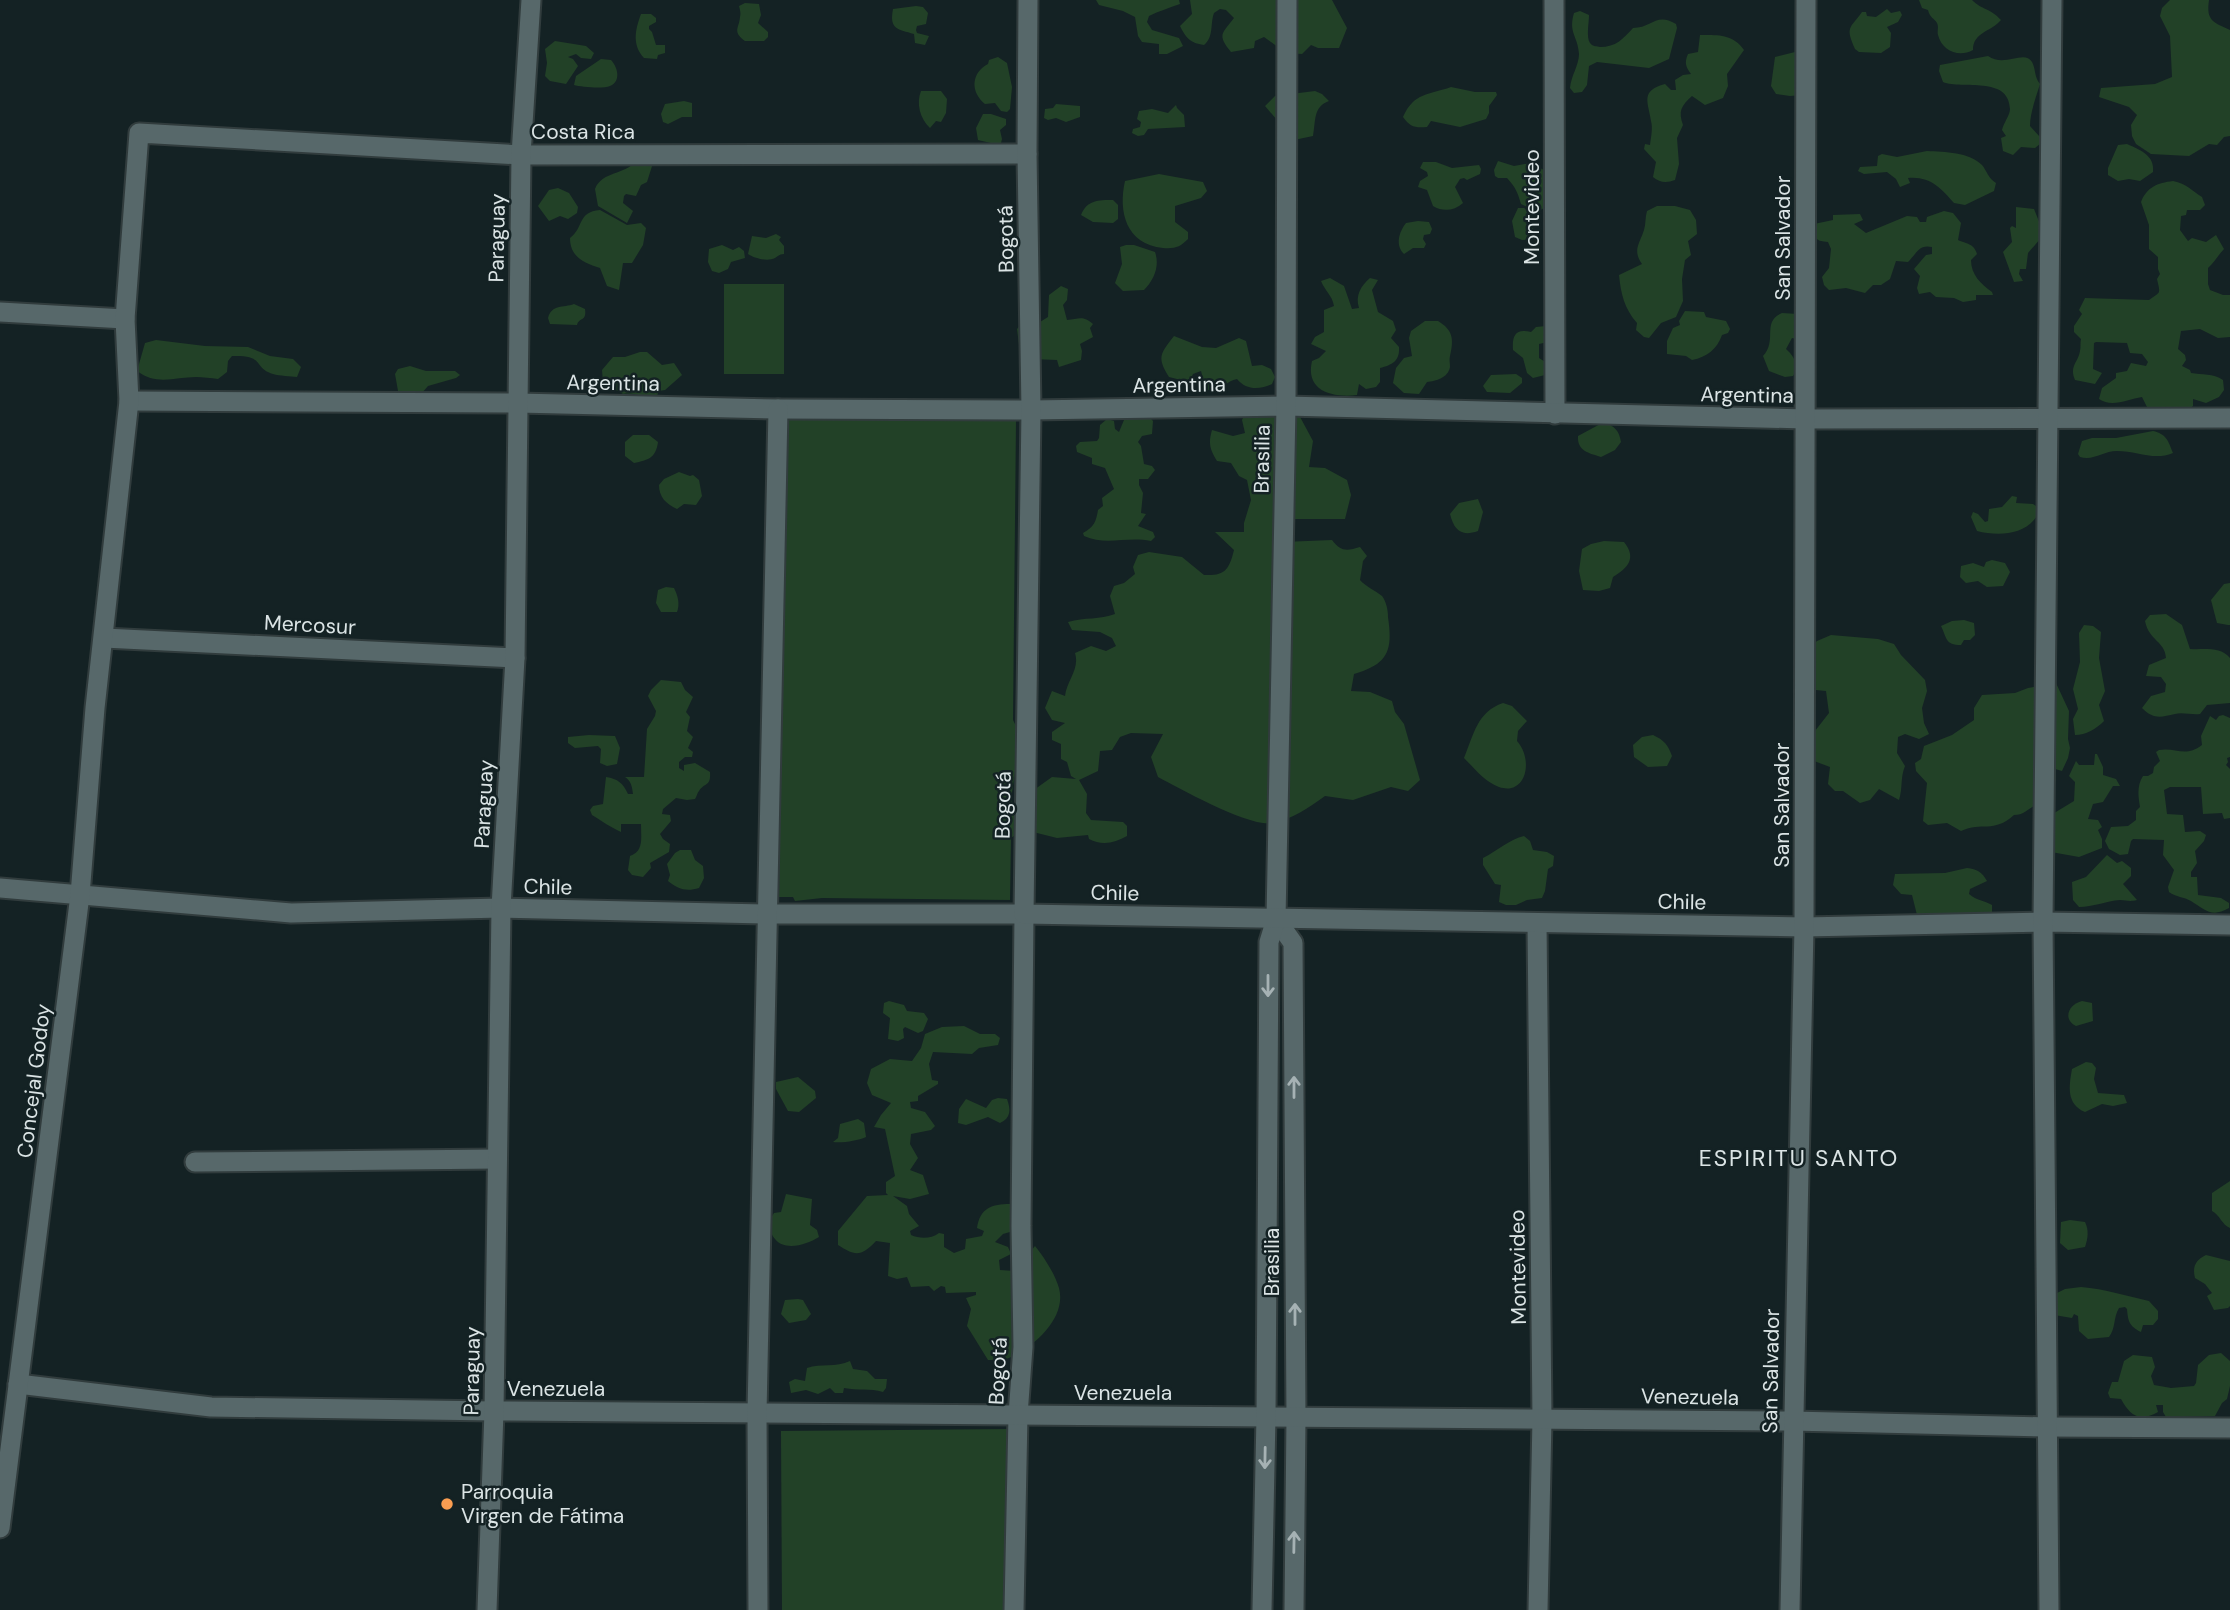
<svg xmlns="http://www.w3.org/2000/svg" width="2230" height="1610" font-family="'DM Sans',sans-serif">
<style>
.green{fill:#224127}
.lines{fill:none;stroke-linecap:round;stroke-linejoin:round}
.minor-casing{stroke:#313c3d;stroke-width:23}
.tertiary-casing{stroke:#313c3d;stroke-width:23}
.minor{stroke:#57686a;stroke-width:19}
.tertiary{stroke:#57686a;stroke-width:19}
.oneway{stroke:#a6b2b4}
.poi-dot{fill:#fb9e51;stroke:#142224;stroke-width:2.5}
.labels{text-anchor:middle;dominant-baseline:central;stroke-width:5;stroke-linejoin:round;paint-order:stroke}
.street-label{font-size:21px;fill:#dbe4e5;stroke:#142224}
.poi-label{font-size:21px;fill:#dbe4e5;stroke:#142224;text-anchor:start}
.neighbourhood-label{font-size:23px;letter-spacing:2px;fill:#dbe4e5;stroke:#142224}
</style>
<rect width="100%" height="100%" fill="#142224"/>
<!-- green -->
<g class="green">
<path d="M1096,0H1179L1180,4C1169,8 1159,11 1149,16L1147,22L1152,30L1179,38L1183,46L1167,54H1159V44L1142,42L1138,36L1135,17L1123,11L1099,5Z"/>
<path d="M1190,0H1332L1347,28L1339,48H1318L1311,45L1302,54L1286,53L1264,37L1255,41L1254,48L1231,52C1216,34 1223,33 1234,18L1226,10L1220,9L1214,13C1210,24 1214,37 1204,45C1190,43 1186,38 1180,26L1192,14Z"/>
<path d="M1919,0H1972C1982,10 1990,8 2001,20C1991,32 1973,32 1973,50C1959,58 1942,51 1938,35C1937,31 1939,27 1937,23C1934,18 1930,18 1928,10L1922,8Z"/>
<path d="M2170,0H2209C2206,21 2213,22 2230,30V136L2224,137L2217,145L2209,144L2189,156L2151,154L2136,144L2132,136L2131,125L2137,115L2129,107L2099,97L2101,88L2155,84L2172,77L2170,36L2160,16L2162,8Z"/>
<path d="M745,3L759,4L761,15L758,23L768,32V37L764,41H745C732,31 739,29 740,17C741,13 740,10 739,6Z"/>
<path d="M916,6L923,7L928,13L926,24L917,26L916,30L917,33L929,36L925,45L915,43L914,34C898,29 889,30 893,9Z"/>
<path d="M1887,9L1891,13L1900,11L1902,15L1898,22L1887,27L1891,33L1890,47L1881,53L1859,52L1855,49C1845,26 1850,29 1862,12H1866L1867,16L1876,17Z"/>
<path d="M1580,11L1589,15C1589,23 1586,37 1590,43C1593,47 1597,46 1600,47C1616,47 1623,39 1633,28C1652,28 1656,12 1676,24L1677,28L1669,59L1649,68L1597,62L1589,66L1587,85L1582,92L1574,93L1570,88C1571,76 1579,65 1579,54C1578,36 1568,33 1574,13Z"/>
<path d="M641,14H651L656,18V22L649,26V29L652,32L656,45H665V53L658,55L657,59L644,58C632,45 635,30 641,14Z"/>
<path d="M1700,35C1718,35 1733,34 1744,50L1727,74L1728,86L1723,98L1705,105L1692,96C1681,106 1678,111 1683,125L1677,138L1679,164L1675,180C1667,183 1660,183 1653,177L1656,162L1644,149L1645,144L1650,145C1651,137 1653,128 1651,121C1648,101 1640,91 1665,84L1671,90H1676L1675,80L1683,75L1691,74C1686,67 1684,63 1688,54L1698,52Z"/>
<path d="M555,41L586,46L594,53L591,59L581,58L576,54L568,57L573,59L578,66L566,84L550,81L545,76L547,63L545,49Z"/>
<path d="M1795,52H1799L1802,95L1790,96L1776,94L1771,86L1775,57Z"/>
<path d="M1988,56C2005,68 2024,49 2032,62C2036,69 2034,77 2040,84C2036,97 2030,113 2030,126L2040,137V144L2035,148L2021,147L2013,155L2003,151L2001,138L2006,136L2002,130C2004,122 2010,115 2010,109C2009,75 1962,90 1943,82L1939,71L1940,65Z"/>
<path d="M998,57L1007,63L1012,87L1010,109L1007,112L1001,111L995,103L985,104C970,92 971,73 988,64L989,60Z"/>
<path d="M601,59L611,60C617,66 622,81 610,86C603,89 581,87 574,85L576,76Z"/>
<path d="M1451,87L1475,92H1496L1497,95L1489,106V113L1486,119L1460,127L1431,121L1427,127C1415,128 1410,127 1403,117C1414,92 1429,95 1451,87Z"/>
<path d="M921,91H941L947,99L946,113L941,122L936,121L930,128C920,119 916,103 921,91Z"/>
<path d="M1315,91L1322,94L1329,101C1313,107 1316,120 1313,136L1294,140L1265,106L1275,96Z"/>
<path d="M684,101L692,103V117H682L668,124L663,122L661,114L665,104Z"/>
<path d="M1056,104L1080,106V117L1066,122L1056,118L1048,120L1044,118L1045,109L1053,108Z"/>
<path d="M1176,105L1177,108L1184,115L1185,127L1148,129L1144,135L1138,136L1132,133L1133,129L1140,127L1141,122L1137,119L1139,111L1152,109L1168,113Z"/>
<path d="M983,114H991L1006,119V125L1000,130L1002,139L1001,143L995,144L978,140L976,128Z"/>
<path d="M2127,144C2141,150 2155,156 2153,172L2140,181L2129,179L2118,181L2108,175V168L2118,145Z"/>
<path d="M1927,151C1945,152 1969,152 1982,165C1987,171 1988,178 1996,183L1994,191L1965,205L1954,203C1941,188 1930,176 1908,178L1910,183L1900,187L1896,179L1887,172L1864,174L1858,171L1860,167L1877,166L1878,156L1882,154L1897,157Z"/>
<path d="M636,161L653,163L647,182L641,185L636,196L626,194L624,196L623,203L633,211L627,223L598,206L595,189C602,171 625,175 636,161Z"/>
<path d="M1498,161L1514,166L1530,163L1546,171L1548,204C1539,215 1532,209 1521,204C1517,191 1516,188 1507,178H1498L1495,176L1494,170Z"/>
<path d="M1423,162H1436L1452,168L1479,165L1481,169L1480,174L1467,180L1464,178L1460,179L1455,187L1463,203C1454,211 1443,212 1433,206L1427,190L1418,187L1420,181L1428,176L1427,172L1420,168Z"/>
<path d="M1159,174L1203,182L1207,191L1201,198L1175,206V222L1188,232V239C1180,247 1175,249 1163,248C1126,244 1118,212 1125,181Z"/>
<path d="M2173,181C2187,184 2191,190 2202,197L2205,205L2200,210H2187L2186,215L2181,216L2180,230L2188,241L2192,238L2206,242L2216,235L2224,249C2218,255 2215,262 2208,268V284L2210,290L2223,295H2230V337L2218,338L2200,329L2181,331L2178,349L2185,355L2186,360L2182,366L2190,370L2191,373C2202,375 2213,373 2223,380L2224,390L2219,397L2206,403L2193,399V406L2184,413L2149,411L2142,397C2128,399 2112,408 2099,399L2102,388L2116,378V373L2127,371L2131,363L2146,366L2148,362L2142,354L2130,353L2127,343L2096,342L2094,343L2093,369L2102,373L2095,384L2075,380C2069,366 2078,363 2080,351C2081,347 2080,343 2081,339L2074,332V326L2082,314L2079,310L2085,298L2149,300C2160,291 2161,296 2157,279L2160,274L2158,269V257L2149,249V225L2141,202C2147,187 2157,183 2173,181Z"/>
<path d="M558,188L569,193L578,207L577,213L568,219L560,216L549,221L538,206L549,190Z"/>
<path d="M1113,200L1118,205V219L1113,223L1093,222L1081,215C1087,200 1098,200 1113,200Z"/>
<path d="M1657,206H1675L1690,210L1696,220L1697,234L1688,241L1691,255L1685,260L1682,279L1683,301L1676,317L1661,323L1649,338L1644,337L1636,330L1637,323C1624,308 1621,294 1619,275L1642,264C1632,250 1640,243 1644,230C1646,224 1645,217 1647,211Z"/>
<path d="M2016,207L2034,209L2042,229L2041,238L2028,253L2026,269H2020L2019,274L2023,281L2014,282L2003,252L2012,242L2010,228L2012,226L2016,228Z"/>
<path d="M1518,208H1524L1531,212L1533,218L1530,222L1536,234L1533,239L1522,240L1515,237L1512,221Z"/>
<path d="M600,210L627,225L641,223L646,228L643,245L632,263H623L619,290L607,286L600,268C584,263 570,257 570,238C584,228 577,212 600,210Z"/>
<path d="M1944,211L1953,213L1961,223L1958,240C1966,244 1974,243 1977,254L1971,260C1971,275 1981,284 1992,292L1993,295H1976V300L1963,302L1954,298L1936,297L1930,292L1919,294L1917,288L1920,276L1914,269L1926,255L1932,254V247C1919,244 1917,253 1908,262L1896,261L1890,279L1881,285H1873L1865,293L1846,288L1829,290L1824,285L1822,277L1829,268L1831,249L1828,242C1816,241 1817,240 1811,229L1814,224L1833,220V215L1860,214L1863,220L1854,224L1866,233L1907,216L1917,217L1920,222H1926L1927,217Z"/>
<path d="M1418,221L1429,222L1432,229L1430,234L1424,235L1423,239L1426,244L1424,248H1413L1404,254C1395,245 1399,232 1406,223Z"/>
<path d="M776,234L781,237L779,240L784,246V254C780,254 778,256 775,258C767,262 754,258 748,254L752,236L766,238Z"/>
<path d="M722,245L733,250L739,247L744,251L745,258L731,262L728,269L719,273L712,271L708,262L709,249Z"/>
<path d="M1126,245H1134L1155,252C1160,266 1154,280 1144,290L1123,291L1115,283L1122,264L1120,247Z"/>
<path d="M1330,278L1344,286L1352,309L1359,308C1355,295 1361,286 1370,278L1378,280L1372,290L1378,312L1393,321L1396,330L1391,338L1399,347C1400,361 1392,365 1380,368V382L1376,387L1366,389L1359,384L1357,395C1332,398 1305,391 1312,361L1319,358L1326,351L1311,344L1315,337L1324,332V310L1334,306C1332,295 1325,291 1321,281Z"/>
<rect x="724" y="284" width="60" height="90"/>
<path d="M1061,286L1068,289L1067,300L1063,305L1067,320C1079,319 1083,315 1093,324L1090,328L1093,337L1080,344L1082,351L1081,360L1059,367L1057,360L1032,359L1020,353L1017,329L1025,320L1035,318L1040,322L1048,317L1049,295Z"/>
<path d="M574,304L585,309C587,322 579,317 577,325L550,324L548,318C552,304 563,308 574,304Z"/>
<path d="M1685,311L1704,312L1706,317L1726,321L1730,329L1728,333L1722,335C1717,349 1707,357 1692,360L1686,356L1667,354V341L1673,328L1680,325L1679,321Z"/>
<path d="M1782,313L1798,314L1796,339L1792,338L1786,349C1794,356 1800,366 1793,376L1785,377L1769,371L1763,356C1778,340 1761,322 1782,313Z"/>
<path d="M1425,321H1438C1453,330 1454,339 1450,356C1449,359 1450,363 1450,367C1448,378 1436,381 1427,382L1419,394L1404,393L1393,383L1396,368L1404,358L1412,356L1409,338L1411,331Z"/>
<path d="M1546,326L1548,342L1539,344V358L1550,365L1545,375L1533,378L1527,373L1523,358L1513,350C1512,336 1515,328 1531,332L1536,327Z"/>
<path d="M1174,336L1202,347L1216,348L1239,338L1246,341L1252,366L1262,365L1271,369L1275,377L1272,384C1259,390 1246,390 1237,379C1227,381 1223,388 1214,392L1206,389L1201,371L1193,374L1189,382L1169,377C1156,357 1161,353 1174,336Z"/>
<path d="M156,340L205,346L248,347L270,356L293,359L301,367L297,377C290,376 280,376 273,374C252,367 266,355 232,356L228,361L227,372L218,379C211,378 203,377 196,377C175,377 157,386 137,371L145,343Z"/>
<path d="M640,352H647L662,365L674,363L682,375L665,390L659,391L656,398C644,398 635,392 623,394L603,383L602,370L613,357H625Z"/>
<path d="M410,366L426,371H455L460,375L456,378L428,386L421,394L400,402L395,374L398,369Z"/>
<path d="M1516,374L1522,378V383L1510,393L1487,392L1483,386L1491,375Z"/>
<path d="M1133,411L1149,417L1153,421L1152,434L1142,436L1138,442L1141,446L1144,464L1152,466L1155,470L1148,479H1139V485L1143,493L1141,513L1146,514L1138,526L1153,532L1155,537L1151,541C1127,536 1106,546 1084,536L1083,533C1094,527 1096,522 1098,510L1103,506L1102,498L1114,489L1105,468L1092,464V458L1077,452L1076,446L1080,442L1097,441L1099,438L1100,425L1107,419L1114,421L1115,429L1119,432L1124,420Z"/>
<path d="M1246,412L1299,415L1313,441L1309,467L1325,468L1347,480L1351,495L1345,519H1292L1283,542L1332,540C1341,552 1347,551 1360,547L1367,556L1363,561L1360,580C1366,587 1375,590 1382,596C1386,601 1388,610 1388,617C1393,651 1388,664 1354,674L1351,691L1370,692L1392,701L1395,712L1404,724L1420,780L1408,791L1391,787L1353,800L1325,796C1308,808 1293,819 1273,823C1250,828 1181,789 1158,777L1151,757L1163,734L1131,733L1120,737L1112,750L1100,751L1098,771L1079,780L1087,794L1086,813L1091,820L1123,822L1127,826V836C1115,843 1102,846 1089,839L1088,835L1057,838L1029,831L1031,792L1052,777L1076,779L1071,776L1067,762L1061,759V744L1052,740V732L1065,723L1052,720L1045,708L1052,691L1065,696C1067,680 1080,669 1075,653L1091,646L1106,651L1116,646L1112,638L1100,632L1072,630L1068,622C1085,617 1100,620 1115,614L1110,596L1114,586L1124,583L1135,574L1133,567L1138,555L1149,552L1182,557L1204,575C1225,576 1229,570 1234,550L1215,532H1244V523L1251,500L1247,480L1239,476L1231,463L1217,461C1210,449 1208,444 1212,430L1233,436L1245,433L1242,420Z"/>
<path d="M785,416L1016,420L1013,720L1021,736L1015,741L1016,766L1012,792V807L1016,819L1014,836L1011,838L1010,900L822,898L795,901L793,897H779Z"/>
<path d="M1604,422C1615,427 1619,430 1621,442L1615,450L1601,457C1589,453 1577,451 1578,436Z"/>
<path d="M2153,431C2166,434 2168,440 2173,453C2154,461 2137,451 2117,451C2103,451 2094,461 2080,457L2078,454L2082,441L2092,438H2116Z"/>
<path d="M633,435H649L658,442C656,458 648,460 634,463L625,456V442Z"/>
<path d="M679,472L690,476L693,475L699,480L702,496L696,505L684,504L677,509C666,504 659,497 659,485L664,479Z"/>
<path d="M2012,496L2017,497L2016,503L2033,504L2036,506L2037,516C2024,536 1997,536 1977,531L1971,517L1973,512L1978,514L1985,522L1988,521L1989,509L2002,507Z"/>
<path d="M1478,499L1483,512L1478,531C1461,537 1454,530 1450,514L1459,503Z"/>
<path d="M1604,541L1624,542C1637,558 1628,568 1613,577L1610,588L1599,591L1583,590L1579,571L1582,549L1591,544Z"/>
<path d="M1992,560L2005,563L2010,572L2003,586L1987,587L1978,581L1966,583L1960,577L1961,566L1973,563L1984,567L1986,562Z"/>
<path d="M2230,583V625H2228L2217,623L2211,600L2224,584Z"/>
<path d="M666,587L674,588C678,596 680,604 677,612H661L656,603L658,590Z"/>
<path d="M2166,614L2182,625L2190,649C2204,650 2220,646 2230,658V703L2207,705L2200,714C2192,715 2182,712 2175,714C2161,717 2154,720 2142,708L2151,696L2165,692L2166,684L2161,677L2146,676L2149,665L2166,658C2165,641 2149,641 2145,621L2150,615Z"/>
<path d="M1964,620L1974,623L1975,635L1970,640H1964L1961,645C1945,645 1947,638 1941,626L1952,621Z"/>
<path d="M2084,625L2093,626L2101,632L2099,658L2105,691L2099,705L2104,721C2096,729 2086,735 2075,735L2073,719L2078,709L2073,689L2080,662L2079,633Z"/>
<path d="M1831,635L1878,639L1894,644L1901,655L1925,680L1927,691L1922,708L1924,723L1929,734L1919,739L1905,734L1898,737L1897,753L1905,766C1900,778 1903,788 1899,800L1879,789L1870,800L1860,803L1843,791H1835L1828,784L1830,767L1814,761L1815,731L1829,713L1826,691L1806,689L1809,648L1817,641Z"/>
<path d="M661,680L681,682L685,690L693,697L686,712L690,717L687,731L693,737L688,748L693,752L692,757H685L679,762V768L684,771V765L695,763L710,772C711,787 705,782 699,791C697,793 697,796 695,799L687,800L676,798L663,809L662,814L670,815L671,821L660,834L663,839L670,844L669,852L650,863L651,868L643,877L632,875L628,870L630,856C644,851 641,838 641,824H621V832C610,827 602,821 592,815L590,810L593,806L603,804L606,777C618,779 623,783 628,794H633C632,786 631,781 625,777H644L647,729L655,716L656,711L648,696L651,690Z"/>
<path d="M2056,683L2069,711L2068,739L2070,748L2068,758L2062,771L2055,769C2059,787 2049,796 2034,806C2027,810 2023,815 2014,815C1993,834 1982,821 1961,831L1947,823L1928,825L1923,821L1927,783L1916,771L1915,763L1921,759L1924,746L1952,735L1974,720V708L1982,695L2015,693L2028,688Z"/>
<path d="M1503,703L1512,706L1527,721L1518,731L1517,741C1534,760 1526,796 1499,787C1485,782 1474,768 1464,758C1474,734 1477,712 1503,703Z"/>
<path d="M2223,715L2230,718V757L2227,758L2228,762L2226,765L2230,769V818L2224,819L2222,813L2203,814L2201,787H2170L2164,790L2167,814L2183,815L2185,832L2200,831L2206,835L2204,841L2195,851L2197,863L2191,872V877H2197L2198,895L2221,898L2229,903V908C2212,918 2205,910 2191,901C2184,897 2176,897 2169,892L2168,887L2174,870L2163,855L2164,840L2133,839L2131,841L2128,854L2120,855L2109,849L2105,841L2111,827L2128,826L2136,820V811L2140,807C2138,796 2137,785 2143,776H2148L2153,773L2154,767L2160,761L2156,752L2159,750C2176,747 2185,758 2202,745L2201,736L2210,716L2216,720L2219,716Z"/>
<path d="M589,735L615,736L620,748L617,764L607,766L600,763L601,749L598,746L575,748L568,743V737Z"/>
<path d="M1653,735C1664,740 1668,745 1672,756L1667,766L1648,767L1634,757L1633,745L1642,737Z"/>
<path d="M2095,754H2097L2103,767V775L2116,779L2120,786H2113L2103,802L2093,804L2088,819L2098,820L2102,827L2098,830L2102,839V848L2079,857L2051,852L2046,818L2074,801L2075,782L2069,776L2076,761L2079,765H2094Z"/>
<path d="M1524,836L1530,841L1533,850L1547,852L1554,856L1553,866L1548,869L1545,891L1542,898L1527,900L1516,905H1506L1499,902L1501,885L1495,884L1483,865V858C1497,851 1510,839 1524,836Z"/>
<path d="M680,850H691L695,860L703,866L704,878L699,888C686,892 678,889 668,881L670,875L667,864L675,853Z"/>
<path d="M2107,855L2117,863L2122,861L2131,868V876L2123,884L2137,900C2129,902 2127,900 2120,900C2106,901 2093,907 2079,907L2073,900L2072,882L2086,877Z"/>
<path d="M1967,868C1977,869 1982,872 1987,881L1970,889L1969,894C1977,901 1984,900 1992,905V920C1972,926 1942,940 1921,931L1912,895L1901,894L1893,885L1895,874L1945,873Z"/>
<path d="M889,1001L904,1005L907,1011L924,1013L928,1019L923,1031L918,1033L905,1027L903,1029L904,1038L898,1041L888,1039L890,1018L883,1013L884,1003Z"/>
<path d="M2082,1001L2092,1003L2093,1021L2076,1026C2062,1019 2069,1004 2082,1001Z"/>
<path d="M964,1026L980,1034H995L1000,1038L998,1045L979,1048L972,1054L933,1052L929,1064L932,1080L938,1081V1084L918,1096V1101L910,1102L911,1108L925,1112L935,1126L931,1130L911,1134L910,1144L918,1158L910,1170L923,1175L929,1194L910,1199L893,1196L907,1206L909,1214L919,1226L910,1231L911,1235C920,1239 931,1239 939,1233L944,1234V1247L954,1253L965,1249L966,1239L982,1236L984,1231L977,1228C980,1208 992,1204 1010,1204L1015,1210L1017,1230L1003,1234L995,1242L1008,1247L1011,1254L999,1260L1000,1270L1014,1271L1035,1246C1044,1257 1055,1274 1059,1288C1067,1318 1034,1347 1009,1358C1003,1360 994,1360 988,1360L967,1326L971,1309L966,1298L976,1295V1292L946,1293L945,1287L941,1286L934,1291L929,1286L911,1287L907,1277L897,1279L888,1276L890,1243L876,1241C861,1257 855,1256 838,1245V1231L867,1196L888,1195L886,1193V1182L895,1176L885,1129L874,1127L881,1115L891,1103L872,1095L867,1083L871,1069L890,1059L912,1061L921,1048L925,1034L942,1027Z"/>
<path d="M2086,1062L2092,1063L2096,1068L2094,1079L2098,1093L2124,1095L2127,1103L2113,1106L2102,1104L2085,1112C2066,1104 2069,1086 2072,1069Z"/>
<path d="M798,1077L815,1091L816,1098L799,1112L788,1111L776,1089V1082Z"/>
<path d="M998,1098L1007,1099C1011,1110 1011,1118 1000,1123L988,1117L966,1125L958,1123L959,1109L966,1099L986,1108L992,1100Z"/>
<path d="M858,1119L864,1123L866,1137C857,1141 843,1143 833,1142L838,1138L840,1124Z"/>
<path d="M2230,1181V1228C2222,1225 2220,1215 2212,1211V1193Z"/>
<path d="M786,1194L812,1199L810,1225L817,1230L819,1237C808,1244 785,1252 775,1239C771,1235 770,1228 768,1223L774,1213L781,1212Z"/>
<path d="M2070,1220L2085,1222C2089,1230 2088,1238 2085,1247L2068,1250L2060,1243L2061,1222Z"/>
<path d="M2206,1255L2230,1261V1306L2228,1308L2214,1310L2207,1296L2212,1293L2205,1284L2195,1278C2192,1266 2196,1260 2206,1255Z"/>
<path d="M2081,1287C2105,1289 2127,1296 2149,1301L2158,1311V1319L2153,1325H2143L2141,1332C2129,1326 2128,1321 2127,1309L2125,1307L2119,1308C2113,1318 2116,1328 2109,1337L2088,1339L2079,1331L2078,1316L2074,1314L2072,1318L2054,1315L2051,1296L2065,1289Z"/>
<path d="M798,1299L803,1300L811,1314L806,1320L789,1323L781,1314L785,1300Z"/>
<path d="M2221,1353L2230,1361V1386L2227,1399L2222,1403L2215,1416L2166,1417L2163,1412V1405H2156L2158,1412C2139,1423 2130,1415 2121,1399L2110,1398L2108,1393L2112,1382H2118L2124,1361L2133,1355L2152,1357L2155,1367L2151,1376L2154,1385L2171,1388L2194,1386L2196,1383L2198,1365L2209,1355Z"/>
<path d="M850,1361L853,1369L867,1371L875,1379H887L886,1388L883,1392C870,1388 858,1391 844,1388L843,1393H835L830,1388L818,1394L806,1390L791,1393L789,1382L795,1379L805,1381L807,1368C821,1363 836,1368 850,1361Z"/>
<path d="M1012,1429L1011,1610H782L781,1431Z"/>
</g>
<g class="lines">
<defs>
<g id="minor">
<path d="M1554,0L1555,414"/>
<path d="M0,312L125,319"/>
<path d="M129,401L518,403L778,409L1031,410L1286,406L1805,419L2230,418"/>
<path d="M104,638L515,658"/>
<path d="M0,888L291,913L501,908L766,914H1024L1021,1226L1023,1347L1018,1415L1014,1610"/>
<path d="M1276,919L1293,943L1296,1418L1294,1610"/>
<path d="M1537,923L1542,1419L1538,1610"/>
<path d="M1804,927L2043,922L2230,925"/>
<path d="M195,1162L497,1159"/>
<path d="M18,1384L211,1407L494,1411L1792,1421L2048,1427L2230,1428"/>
<path d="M0,1528L80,895L95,708L129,401L125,319L139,133L521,155L1027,154"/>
<path d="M487,1610L494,1411L501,908L515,658L521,155L531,0"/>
<path d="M758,1610L757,1413L778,409"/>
<path d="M1262,1610L1266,1416L1269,942L1276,919L1286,406L1287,0"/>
<path d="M2049,1610L2043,922L2052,0"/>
</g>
<g id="tertiary">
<path d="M1028,0L1027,154L1031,410L1024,914L1804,927"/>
<path d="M1790,1610L1804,927L1806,0"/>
</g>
</defs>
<!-- minor casing -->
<use href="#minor" class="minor-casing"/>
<!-- tertiary casing -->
<use href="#tertiary" class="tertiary-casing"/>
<!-- minor -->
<use href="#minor" class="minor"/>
<!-- tertiary -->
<use href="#tertiary" class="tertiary"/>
</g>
<!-- one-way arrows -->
<defs><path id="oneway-shaft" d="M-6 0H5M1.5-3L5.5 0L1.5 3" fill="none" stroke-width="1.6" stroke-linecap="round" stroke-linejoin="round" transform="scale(1.75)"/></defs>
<g class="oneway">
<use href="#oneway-shaft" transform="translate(1268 986) rotate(90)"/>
<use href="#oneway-shaft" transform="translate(1294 1087) rotate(-90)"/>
<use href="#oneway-shaft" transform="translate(1295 1314) rotate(-90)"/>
<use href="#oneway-shaft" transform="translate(1265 1458) rotate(91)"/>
<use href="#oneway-shaft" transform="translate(1294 1542) rotate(-89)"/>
</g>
<!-- markers -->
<circle class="poi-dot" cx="447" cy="1504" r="7"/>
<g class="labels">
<!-- street labels -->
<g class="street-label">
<text x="583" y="132">Costa Rica</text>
<text transform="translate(1532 207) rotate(-90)">Montevideo</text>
<text transform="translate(497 238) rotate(-89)">Paraguay</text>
<text transform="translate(1783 238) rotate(-90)">San Salvador</text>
<text transform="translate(1006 239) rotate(-91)">Bogotá</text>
<text transform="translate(613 383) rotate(1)">Argentina</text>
<text transform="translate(1179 385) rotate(-1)">Argentina</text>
<text transform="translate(1747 395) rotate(1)">Argentina</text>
<text transform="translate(1262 459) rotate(-89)">Brasilia</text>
<text transform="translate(310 625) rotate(3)">Mercosur</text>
<text transform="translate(484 804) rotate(-87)">Paraguay</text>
<text transform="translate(1003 805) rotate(-89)">Bogotá</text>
<text transform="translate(1782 805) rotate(-90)">San Salvador</text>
<text transform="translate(548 887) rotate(1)">Chile</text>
<text transform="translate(1115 893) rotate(1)">Chile</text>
<text transform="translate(1682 902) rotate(1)">Chile</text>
<text transform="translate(34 1081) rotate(-83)">Concejal Godoy</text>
<text transform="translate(1272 1262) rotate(-90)">Brasilia</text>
<text transform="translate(1518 1267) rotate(-91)">Montevideo</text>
<text transform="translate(472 1371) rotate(-89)">Paraguay</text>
<text transform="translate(998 1371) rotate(-87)">Bogotá</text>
<text transform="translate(1771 1371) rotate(-89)">San Salvador</text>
<text x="556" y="1389">Venezuela</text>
<text x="1123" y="1393">Venezuela</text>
<text transform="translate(1690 1397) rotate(1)">Venezuela</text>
</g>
<!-- poi labels -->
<g class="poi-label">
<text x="461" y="1492">Parroquia<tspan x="461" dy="24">Virgen de Fátima</tspan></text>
</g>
<!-- neighbourhood labels -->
<g class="neighbourhood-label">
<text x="1799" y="1158">ESPIRITU SANTO</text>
</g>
</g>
</svg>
